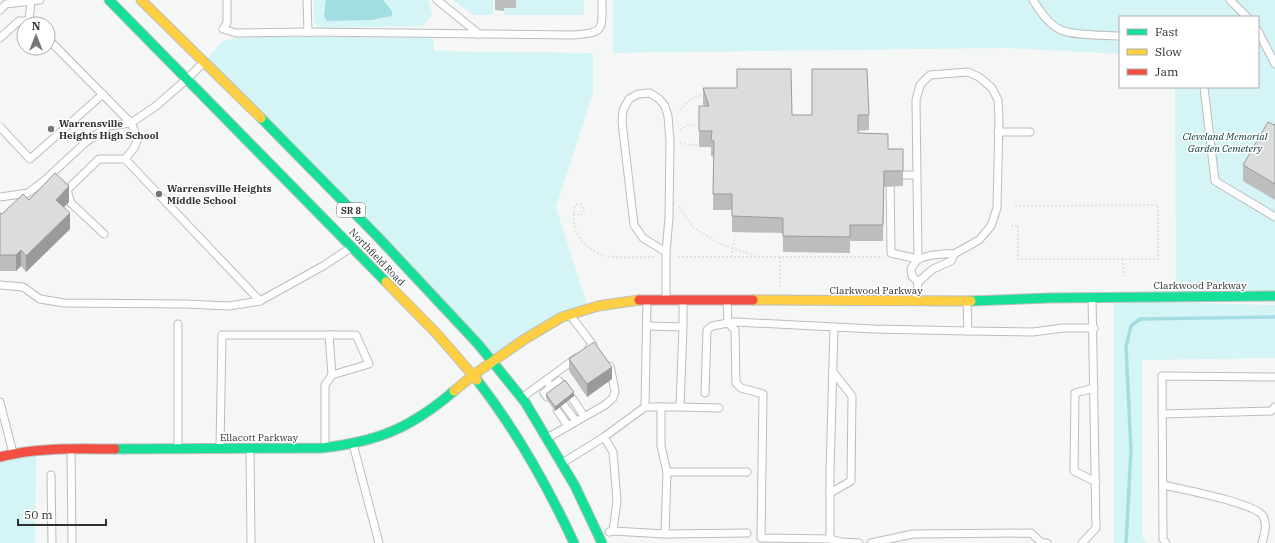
<svg xmlns="http://www.w3.org/2000/svg" width="1275" height="543" font-family="'IBM Plex Serif',serif">
<style>
.green{fill:#d5f4f5}
.water{fill:#a2dee1}
.lines{fill:none;stroke-linecap:round;stroke-linejoin:round}
.stream{stroke:#a2dee1;stroke-width:3.5}
.lane-casing{stroke:#bbbdbd;stroke-width:9}
.fast-casing{stroke:#bbbdbd;stroke-width:11}
.slow-casing{stroke:#bbbdbd;stroke-width:11}
.jam-casing{stroke:#bbbdbd;stroke-width:11}
.path{stroke:#e1e2e2;stroke-width:2;stroke-dasharray:2 2;stroke-linecap:butt}
.lane{stroke:#fefefe;stroke-width:7}
.fast{stroke:#16e098;stroke-width:9}
.slow{stroke:#ffcf43;stroke-width:9}
.jam{stroke:#f24e42;stroke-width:9}
.wall{fill:#bcbebe}
.shaded-wall{fill:#999b9b}
.building{fill:#dbdddd;stroke:#999b9b}
.poi-dot{fill:#757777;stroke:#fff;stroke-width:1.5}
.labels{text-anchor:middle;dominant-baseline:central;stroke-width:3;stroke-linejoin:round;paint-order:stroke}
.shield{fill:#fff;stroke:#6e7070;stroke-width:1}
.shield-label{font-size:9px;font-weight:bold;fill:#303232}
.poi-label{font-size:10px;font-weight:bold;fill:#303232;stroke:#fff;text-anchor:start}
.park-label{font-size:10px;font-style:italic;fill:#063234;stroke:#fff}
.street-label{font-size:10px;fill:#303232;stroke:#fff}
</style>
<rect width="100%" height="100%" fill="#f5f7f7"/>
<!-- green -->
<g class="green">
<path d="M314,0H428L432,15L423,26L320,28L314,23Z"/>
<path d="M453,0H493V15H473Z"/>
<path d="M516,0H584V15H504V8H516Z"/>
<path d="M613,0H1275V296L1176,297L1175,87H1258V17H1120V54L1006,48L613,53Z"/>
<path d="M242,36L433,38L434,51L593,53V93L556,207L588,308L494,362L204,62L223,41Z"/>
<path d="M1114,301L1275,305V358L1142,360V536L1146,543H1114Z"/>
<path d="M36,450L35,543H0V457Z"/>
</g>
<!-- water -->
<path class="water" d="M326,0H383L392,11V16L371,20L327,21L324,16Z"/>
<g class="lines">
<!-- stream -->
<path class="stream" d="M1126,543L1131,450L1126,347L1131,326L1140,319L1275,317"/>
<defs>
<g id="lane">
<path d="M227,0V23L223,29L236,33L308,32L573,35C605,33 602,30 602,0"/>
<path d="M307,0L308,32"/>
<path d="M437,0L479,34"/>
<path d="M1033,0C1040,11 1048,24 1061,30C1075,36 1104,35 1120,36"/>
<path d="M1230,0L1247,17"/>
<path d="M31,2L29,21L33,24"/>
<path d="M0,10L6,4L40,0"/>
<path d="M1258,31L1275,64"/>
<path d="M0,38L19,21H29"/>
<path d="M48,39L131,123L138,139L134,148L125,159"/>
<path d="M1204,87L1215,181L1275,217"/>
<path d="M0,127L30,159L103,94"/>
<path d="M998,132H1030"/>
<path d="M917,175H890L891,253L918,259L916,100L920,85L930,75L968,72L979,77L992,88L998,100L999,120L997,208L991,226L979,240L954,254"/>
<path d="M0,197L28,193L45,180L86,142L108,126L131,123L156,106L187,79L202,64"/>
<path d="M104,234L71,203L67,190L99,159H125L260,301"/>
<path d="M0,285L23,287L40,299L64,303L185,304L229,306L260,301L323,266L349,249"/>
<path d="M666,299V252L669,218L670,141L668,116L665,106L659,99L650,93L638,94L629,99L623,110L622,122L634,225L643,238L666,252"/>
<path d="M727,300L728,323L735,322L874,329L968,331L967,302"/>
<path d="M916,301L918,282L933,269L951,261L954,254C944,253 928,255 919,259C915,261 913,266 911,269L912,276L918,282"/>
<path d="M570,315L593,345L589,348"/>
<path d="M178,324V448"/>
<path d="M648,326L683,327V300"/>
<path d="M968,331L1033,332L1063,328H1094"/>
<path d="M329,335L332,375"/>
<path d="M546,380L551,387L544,393L547,397"/>
<path d="M1094,388L1075,393L1074,471L1096,482"/>
<path d="M553,389L551,387L559,381L562,386"/>
<path d="M705,393L707,330L712,326L728,323L735,330L736,383L741,388L763,394L761,538L830,539L841,542L859,543"/>
<path d="M523,397L576,358"/>
<path d="M572,398L584,416"/>
<path d="M0,402L13,453"/>
<path d="M564,405L576,421"/>
<path d="M645,407H680L683,327"/>
<path d="M661,407V446L667,472H747"/>
<path d="M680,407L719,408"/>
<path d="M557,410L568,426"/>
<path d="M1162,414L1271,411L1275,407"/>
<path d="M549,437L605,405L613,398L615,391L610,366"/>
<path d="M604,437L613,452L617,501L613,531L609,532"/>
<path d="M353,444L379,543"/>
<path d="M220,448L222,335H356L369,364L332,375L325,385V447"/>
<path d="M71,449L72,543"/>
<path d="M250,449L251,543"/>
<path d="M564,462L604,437L645,407L647,299"/>
<path d="M51,475L52,543"/>
<path d="M1163,485C1181,489 1255,503 1263,516C1268,525 1264,534 1262,543"/>
<path d="M830,493L851,481L852,396L833,372"/>
<path d="M613,531L665,534L747,533"/>
<path d="M665,534L667,472"/>
<path d="M830,539V471L834,327"/>
<path d="M871,543L913,534L1031,533L1042,543H1047"/>
<path d="M1082,543L1096,528L1092,297"/>
<path d="M1166,543L1163,539L1162,376L1275,377"/>
</g>
<g id="fast">
<path d="M109,0L386,282"/>
<path d="M261,118L377,236L478,344L525,402L575,486L602,543"/>
<path d="M971,301L1049,298L1275,296"/>
<path d="M477,380C516,430 547,485 574,543"/>
<path d="M115,449L321,448C377,442 411,428 454,391"/>
</g>
<g id="slow">
<path d="M141,0L261,118"/>
<path d="M386,282L438,335L477,380"/>
<path d="M753,300L971,301"/>
<path d="M454,391L476,373L525,339L562,317L598,306L639,300"/>
</g>
<g id="jam">
<path d="M639,300H753"/>
<path d="M0,457C37,447 77,449 115,449"/>
</g>
</defs>
<!-- lane casing -->
<use href="#lane" class="lane-casing"/>
<!-- fast casing -->
<use href="#fast" class="fast-casing"/>
<!-- slow casing -->
<use href="#slow" class="slow-casing"/>
<!-- jam casing -->
<use href="#jam" class="jam-casing"/>
<!-- path -->
<g class="path">
<path d="M680,110C687,101 693,96 705,95"/>
<path d="M680,130C687,125 691,122 699,127L700,130"/>
<path d="M680,142C687,145 692,146 699,144L700,142"/>
<path d="M679,207L693,227L718,243L756,256"/>
<path d="M573,213L581,215L584,211L581,204L575,205C571,222 575,239 591,249C594,251 598,254 602,255C619,259 637,257 655,257"/>
<path d="M1011,226L1018,225V259H1158V205L1014,206"/>
<path d="M678,257H883"/>
<path d="M731,257L735,236"/>
<path d="M780,257V286"/>
<path d="M1123,259L1124,276"/>
</g>
<!-- lane -->
<use href="#lane" class="lane"/>
<!-- fast -->
<use href="#fast" class="fast"/>
<!-- slow -->
<use href="#slow" class="slow"/>
<!-- jam -->
<use href="#jam" class="jam"/>
</g>
<!-- wall -->
<g class="wall">
<path d="M495,0H516V8H504V11L495,10Z"/>
<path d="M703,88L792,115H869V130L858,131V133L888,149H903V186L884,187L883,241H850V253L783,252V233L732,232V210H713L714,157L711,156V147H699V106H704L703,104Z"/>
<path d="M1275,124V200L1243,181V165Z"/>
<path d="M29,200L69,202L64,207L70,229L26,272L21,266L16,271H0V213L2,214Z"/>
<path d="M569,359L612,379L587,397L569,371Z"/>
<path d="M546,394L574,396L555,411L546,398Z"/>
</g>
<!-- shaded-wall -->
<g class="shaded-wall">
<path d="M69,186V202L56,215V200Z"/>
<path d="M70,213V229L26,272V256Z"/>
<path d="M21,250V266L16,271V255Z"/>
<path d="M612,367V379L587,397V384Z"/>
<path d="M574,392V396L555,411V407Z"/>
</g>
<!-- building -->
<g class="building">
<path d="M737,69H791L792,115H812V69H867L869,115H858V133L888,134V149H903V171H884L883,225H850V237L783,236V218L732,216V194H713L714,141L711,140L712,131H699V106H709L703,88H737Z"/>
<path d="M1268,122L1274,125L1275,124V184L1243,165Z"/>
<path d="M55,173L69,186L56,200L70,213L26,256L21,250L16,255H0V213L2,214L23,194L29,200Z"/>
<path d="M594,342L612,367L587,384L569,359Z"/>
<path d="M565,380L574,392L555,407L546,394Z"/>
</g>
<!-- markers -->
<g class="poi-dot">
<circle cx="51" cy="129" r="4"/>
<circle cx="159" cy="194" r="4"/>
</g>
<g class="labels">
<!-- shield labels -->
<rect class="shield" x="337" y="203" width="28" height="14" rx="3"/>
<g class="shield-label">
<text x="351" y="210">SR 8</text>
</g>
<!-- poi labels -->
<g class="poi-label">
<text x="59" y="123">Warrensville<tspan x="59" dy="12">Heights High School</tspan></text>
<text x="167" y="188">Warrensville Heights<tspan x="167" dy="12">Middle School</tspan></text>
</g>
<!-- park labels -->
<g class="park-label">
<text x="1225" y="136">Cleveland Memorial<tspan x="1225" dy="12">Garden Cemetery</tspan></text>
</g>
<!-- street labels -->
<g class="street-label">
<text transform="translate(377 257) rotate(46)">Northfield Road</text>
<text x="1200" y="285">Clarkwood Parkway</text>
<text x="876" y="290">Clarkwood Parkway</text>
<text x="259" y="437">Ellacott Parkway</text>
</g>
</g>
<!-- legend -->
<rect x="1119" y="16" width="140" height="72" fill="#ffffff" stroke="#acadad"/>
<rect x="1127" y="29" width="20" height="6" fill="#16e098" stroke="#acadad"/>
<text x="1155" y="36" font-size="12" fill="#303232">Fast</text>
<rect x="1127" y="49" width="20" height="6" fill="#ffcf43" stroke="#acadad"/>
<text x="1155" y="56" font-size="12" fill="#303232">Slow</text>
<rect x="1127" y="69" width="20" height="6" fill="#f24e42" stroke="#acadad"/>
<text x="1155" y="76" font-size="12" fill="#303232">Jam</text>
<!-- north arrow -->
<g transform="translate(36 36)"><circle r="19" fill="#ffffff" stroke="#acadad"/>
<path d="M0-3L7 15L0 10L-7 15Z" fill="#757777"/>
<text y="-6" font-size="11" font-weight="bold" text-anchor="middle" fill="#303232">N</text>
</g>
<!-- scale -->
<path d="M18 519v6h88v-6" fill="none" stroke="#303232" stroke-width="2"/>
<text x="24" y="519" font-size="12" fill="#303232" stroke="#ffffff" stroke-width="3" paint-order="stroke">50 m</text>
</svg>
